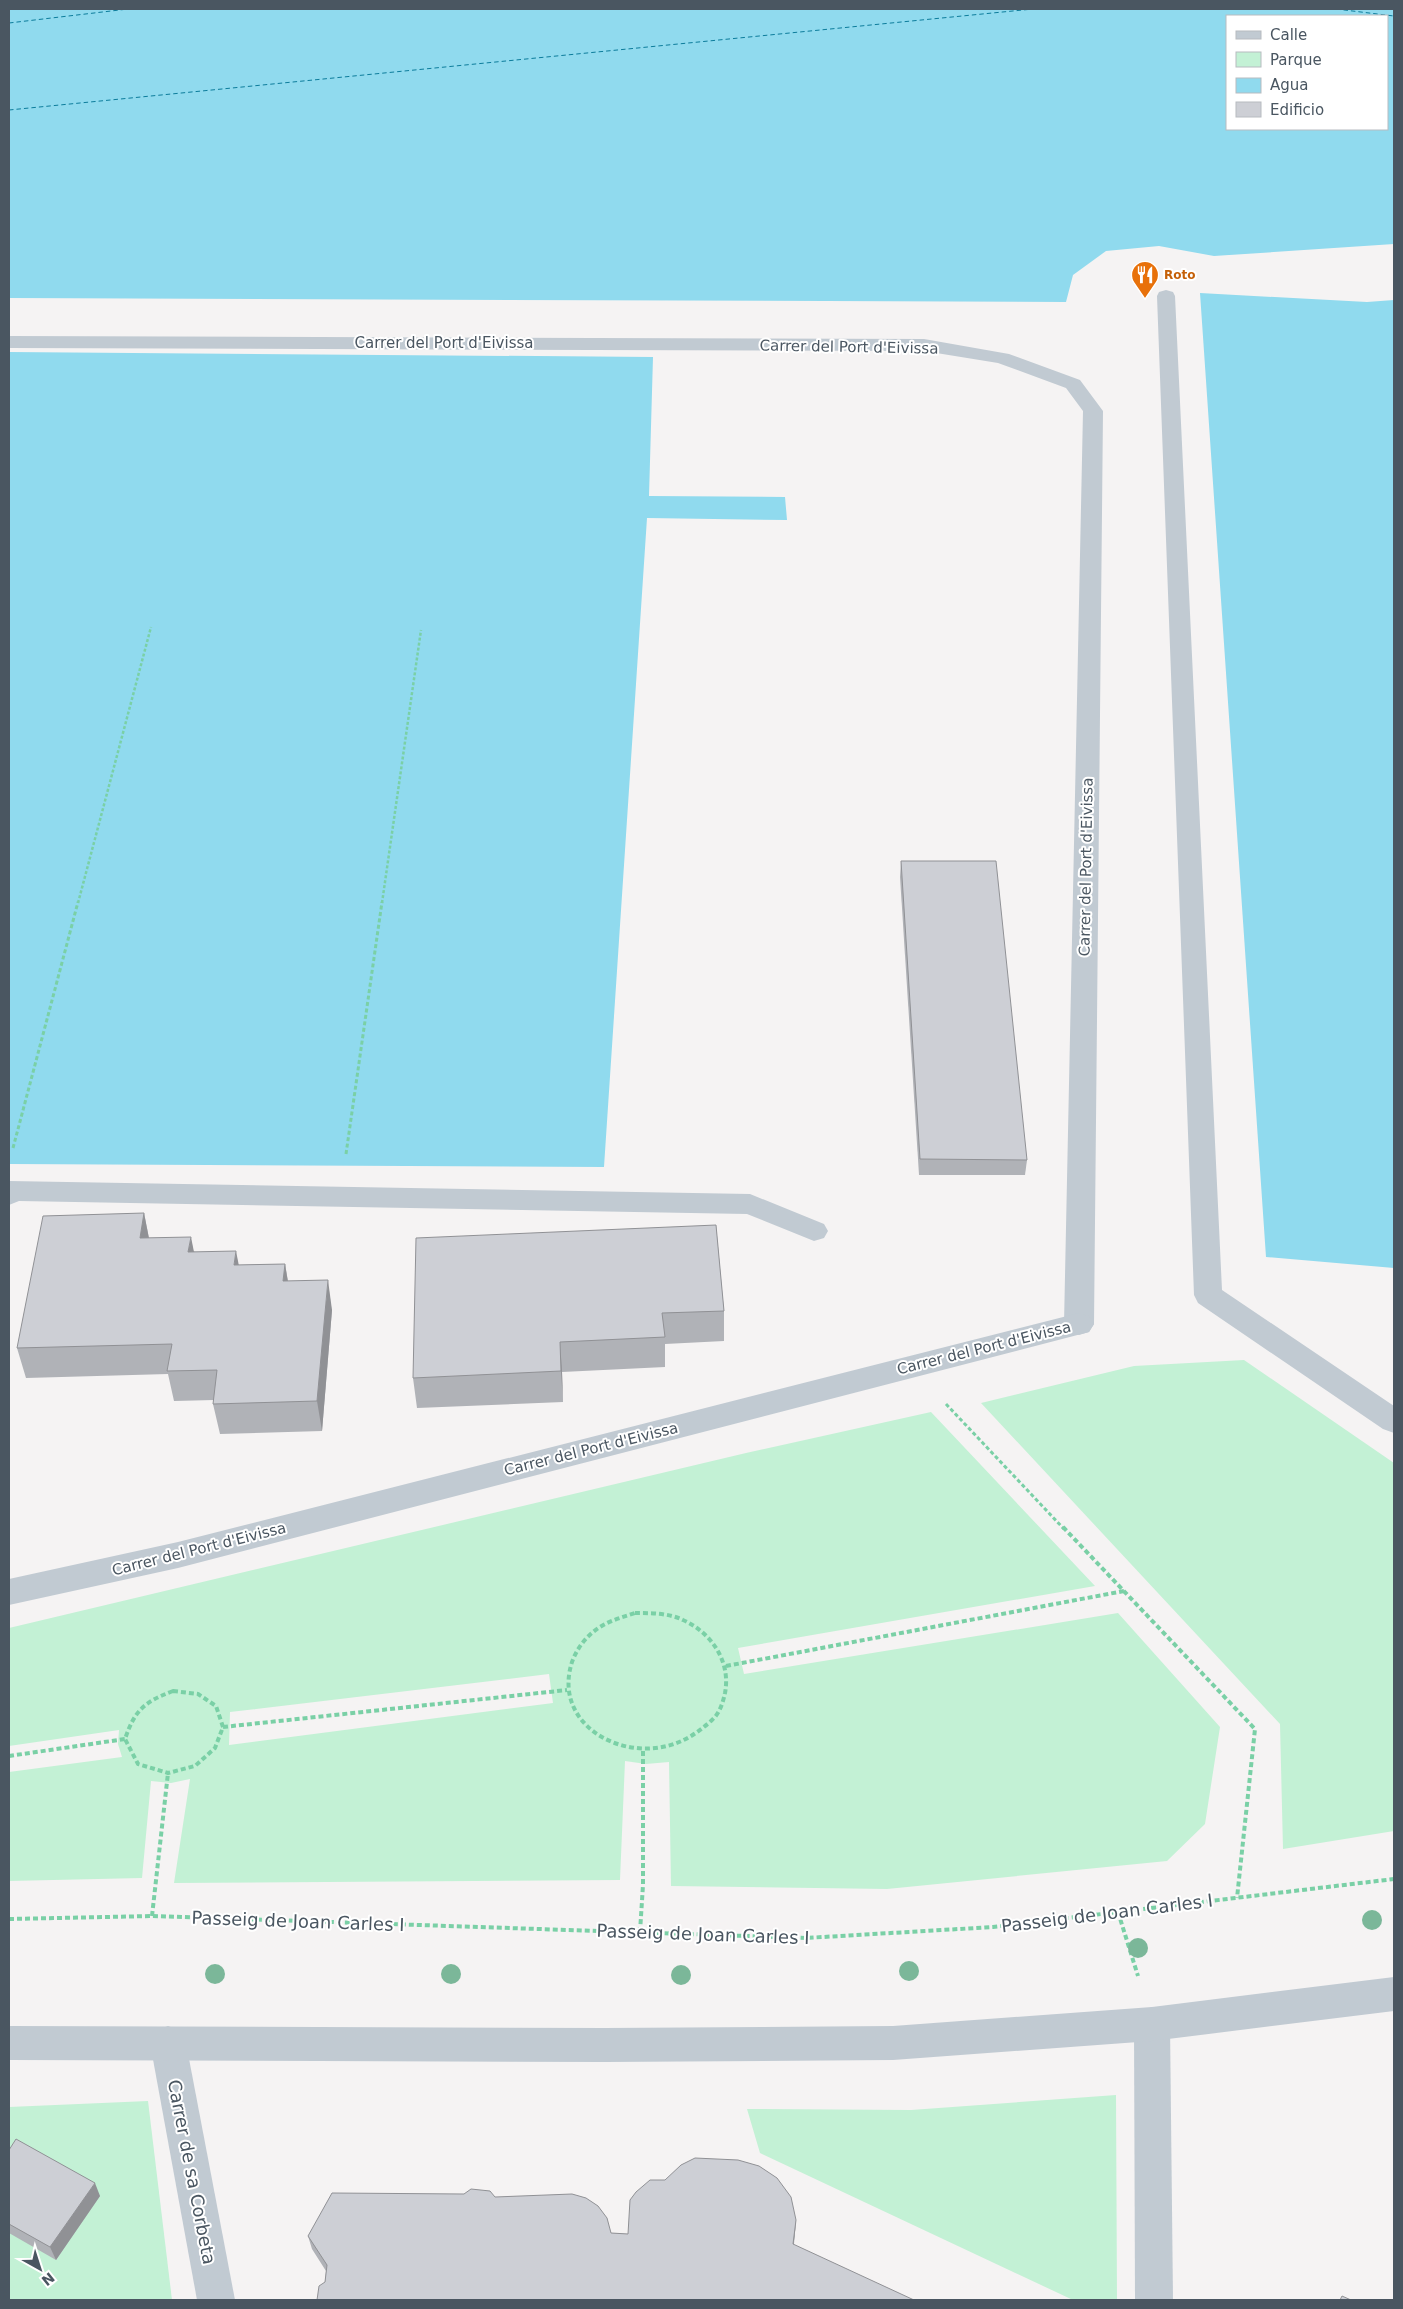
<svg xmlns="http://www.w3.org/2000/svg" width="1403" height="2309" font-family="'DejaVu Sans',sans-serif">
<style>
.green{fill:#c3f1d5;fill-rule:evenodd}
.water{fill:#90daee;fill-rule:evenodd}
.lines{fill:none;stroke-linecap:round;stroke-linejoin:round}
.ferry{stroke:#0c7c9b;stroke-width:1;stroke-dasharray:4.5 3;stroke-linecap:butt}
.path-far2{stroke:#7ad0a6;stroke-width:2.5;stroke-dasharray:3 2;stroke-linecap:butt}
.path-far1{stroke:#7ad0a6;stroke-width:3;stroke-dasharray:4 2.5;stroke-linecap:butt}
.path{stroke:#7ad0a6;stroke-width:4;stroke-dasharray:5 3;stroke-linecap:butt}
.service{fill:#c1cad2;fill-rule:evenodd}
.pedestrian{fill:#c1cad2;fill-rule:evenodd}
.minor{fill:#c1cad2;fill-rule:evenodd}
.tree{fill:#7bb799}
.wall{fill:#b0b2b7}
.shaded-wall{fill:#909195}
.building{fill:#cdcfd5;stroke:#909195}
.labels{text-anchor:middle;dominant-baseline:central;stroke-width:4;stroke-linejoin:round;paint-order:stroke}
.far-food-label{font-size:12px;font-weight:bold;fill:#c56008;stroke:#fff;text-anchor:start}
.street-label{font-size:15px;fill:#4a5661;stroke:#fff}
.near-street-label{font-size:18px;fill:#4a5661;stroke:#fff}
</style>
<rect width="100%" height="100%" fill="#f5f3f3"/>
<!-- green -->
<g class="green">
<path d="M1244,1360L1394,1463V1831L1283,1849L1280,1724L981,1403L1134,1366Z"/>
<path d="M931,1412L1095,1586L738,1648L744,1674L1118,1613L1220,1727L1205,1824L1167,1861L887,1889L671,1886L669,1762L646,1764L625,1761L620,1880L174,1883L190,1779L171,1783L151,1781L142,1878L9,1881V1772L122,1757L118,1744L119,1730L9,1746V1628L746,1453ZM549,1674L553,1703L229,1745L230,1712Z"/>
<path d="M1116,2095L1117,2300H1073L760,2153L747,2109L911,2110Z"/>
<path d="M148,2101L172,2300H9V2107Z"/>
</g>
<!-- water -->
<g class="water">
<path d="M9,9H1394V244L1214,256L1159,246L1106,251L1073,275L1066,302L9,298ZM1227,16H1387V129H1227Z"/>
<path d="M1200,293L1367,302L1394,300V1268L1266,1257Z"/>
<path d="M9,352L653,357L649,496L785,497L787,520L647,518L604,1167L9,1164Z"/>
</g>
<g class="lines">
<!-- ferry -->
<g class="ferry">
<path d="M1336,9L1394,16"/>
<path d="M9,23L128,9"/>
<path d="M9,110L1033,9"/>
</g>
<!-- path-far2 -->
<g class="path-far2">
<path d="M78,903L151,627"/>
<path d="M382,903L421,630"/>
</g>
<!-- path-far1 -->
<g class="path-far1">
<path d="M13,1148L78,902"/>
<path d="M346,1154L382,902"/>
<path d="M946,1404L1064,1529"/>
</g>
<!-- path -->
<g class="path">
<path d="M1063,1527L1255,1729L1237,1898"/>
<path d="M635,1613C651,1613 669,1613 683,1620C712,1633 731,1662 725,1693C723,1702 720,1713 712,1720C699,1732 684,1742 667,1746C615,1759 553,1721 572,1662C577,1648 587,1635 600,1627C611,1620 623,1617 635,1613Z"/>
<path d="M726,1666L1124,1591"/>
<path d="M173,1691L198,1694L216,1706L223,1727L215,1748L195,1766L168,1773L138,1764L125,1739C135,1710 144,1702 173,1691Z"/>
<path d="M223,1727L567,1690"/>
<path d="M9,1756L125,1739"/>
<path d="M1118,1912L1138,1976"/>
<path d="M152,1916L168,1773"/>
<path d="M9,1919L152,1916L806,1938L993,1927L1394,1879"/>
<path d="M640,1932L643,1885V1750"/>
</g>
<!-- service -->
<g class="service">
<path d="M1166,290L1173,292L1175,296L1222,1290L1394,1406V1433L1383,1429L1198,1303L1194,1295L1157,296L1159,292Z"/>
<path d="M9,336L924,339L1009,354L1080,380L1103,411L1094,1324L1089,1332L1079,1335L1069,1332L1064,1324L1083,411L1066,388L998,363L924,351L9,348Z"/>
</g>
<!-- pedestrian -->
<g class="pedestrian">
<path d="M9,1181L750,1194L824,1224L828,1231L824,1238L814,1241L747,1214L19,1201L9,1205Z"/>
<path d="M1152,2007L1165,2012L1170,2024L1173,2300H1135L1134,2024L1139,2012Z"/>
<path d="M168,2026L181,2031L186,2043L235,2300H197L150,2043L155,2031Z"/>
</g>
<!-- minor -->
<g class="minor">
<path d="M1079,1313L1089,1316L1094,1324L1089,1332L178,1568L9,1605V1579L178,1542Z"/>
<path d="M1394,1977V2011L1152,2041L893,2060L605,2062L9,2060V2026L605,2028L893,2026L1152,2007Z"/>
</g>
</g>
<!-- trees -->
<g class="tree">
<circle cx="1372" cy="1920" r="10"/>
<circle cx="1138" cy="1948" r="10"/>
<circle cx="909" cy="1971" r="10"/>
<circle cx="215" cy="1974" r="10"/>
<circle cx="451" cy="1974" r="10"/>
<circle cx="681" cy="1975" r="10"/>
</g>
<!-- wall -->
<g class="wall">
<path d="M901,861L1027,1160L1025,1175H919L900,877Z"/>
<path d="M144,1213L149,1238L239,1265L285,1264L288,1281L332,1310L322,1431L220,1434L213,1404L214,1400L174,1401L168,1374L26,1378L17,1348Z"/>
<path d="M716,1225L724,1311V1341L665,1344V1367L562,1372L563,1402L417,1408L413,1378Z"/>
<path d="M9,2150L100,2196L56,2260L9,2233Z"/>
<path d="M495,2197L611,2233L628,2234L796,2220L794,2244L325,2282L326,2271L312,2249L308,2236Z"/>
</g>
<!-- shaded-wall -->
<g class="shaded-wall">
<path d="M144,1213L150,1244L140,1238Z"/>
<path d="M191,1237L197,1267L188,1252Z"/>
<path d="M236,1251L242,1281L234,1265Z"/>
<path d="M285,1264L290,1295L283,1281Z"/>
<path d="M328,1280L332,1310L322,1431L317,1401Z"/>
<path d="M560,1342L562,1372L563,1402L561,1371Z"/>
<path d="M95,2183L100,2196L56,2260L50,2247Z"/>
<path d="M796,2220L795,2232L792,2257L793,2244Z"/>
</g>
<!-- building -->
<g class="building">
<path d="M901,861H996L1027,1160L920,1159Z"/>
<path d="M144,1213L140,1238L191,1237L188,1252L236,1251L234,1265L285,1264L283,1281L328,1280L317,1401L213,1404L217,1370L167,1371L172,1344L17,1348L43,1216Z"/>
<path d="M716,1225L724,1311L662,1313L665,1337L560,1342L561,1371L413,1378L416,1238Z"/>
<path d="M16,2139L95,2183L50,2247L9,2224V2150Z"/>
<path d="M695,2158L738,2160L759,2166L777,2178L791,2197L796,2220L793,2244L914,2300H317L319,2286L325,2282L327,2265L308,2236L332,2193L464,2194L471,2189L490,2191L495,2197L572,2194L586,2198L598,2206L607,2218L611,2233L628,2234L630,2200L636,2192L650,2180H665L681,2165Z"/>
<path d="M1342,2296L1351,2300H1340Z"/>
</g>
<!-- icons -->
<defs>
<symbol id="restaurant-pin" viewBox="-11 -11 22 30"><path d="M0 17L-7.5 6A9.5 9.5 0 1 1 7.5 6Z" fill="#e8710a" stroke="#fff"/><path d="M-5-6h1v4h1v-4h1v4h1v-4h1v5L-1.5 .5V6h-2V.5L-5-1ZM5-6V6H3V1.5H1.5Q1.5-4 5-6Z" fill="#fff"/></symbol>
</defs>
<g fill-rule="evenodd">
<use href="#restaurant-pin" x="1129" y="259" width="32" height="43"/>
</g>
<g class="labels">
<!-- far-food labels -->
<g class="far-food-label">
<text x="1164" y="275">Roto</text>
</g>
<!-- street labels -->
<g class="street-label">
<text x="444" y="343">Carrer del Port d'Eivissa</text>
<text transform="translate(849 347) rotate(1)">Carrer del Port d'Eivissa</text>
<text transform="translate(1086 867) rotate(-89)">Carrer del Port d'Eivissa</text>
<text transform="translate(984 1348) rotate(-14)">Carrer del Port d'Eivissa</text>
<text transform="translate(591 1449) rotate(-14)">Carrer del Port d'Eivissa</text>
<text transform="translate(199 1549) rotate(-14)">Carrer del Port d'Eivissa</text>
</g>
<!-- near-street labels -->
<g class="near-street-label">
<text transform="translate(1107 1913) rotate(-7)">Passeig de Joan Carles I</text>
<text transform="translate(298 1921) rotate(2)">Passeig de Joan Carles I</text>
<text transform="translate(703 1934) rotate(2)">Passeig de Joan Carles I</text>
<text transform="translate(192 2172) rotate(79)">Carrer de sa Corbeta</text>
</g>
</g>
<!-- border -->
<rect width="1403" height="2309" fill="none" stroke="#4a5661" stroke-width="20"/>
<!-- legend -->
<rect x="1226" y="15" width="162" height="115" fill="#ffffff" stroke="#b7bbc0"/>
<rect x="1236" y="31" width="25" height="8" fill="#c1cad2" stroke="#b7bbc0"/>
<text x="1270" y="40" font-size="15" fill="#4a5661">Calle</text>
<rect x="1236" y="52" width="25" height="15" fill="#c3f1d5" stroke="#b7bbc0"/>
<text x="1270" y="65" font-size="15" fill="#4a5661">Parque</text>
<rect x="1236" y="78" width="25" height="15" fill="#90daee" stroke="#b7bbc0"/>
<text x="1270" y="90" font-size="15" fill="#4a5661">Agua</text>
<rect x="1236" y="102" width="25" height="15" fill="#cdcfd5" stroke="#b7bbc0"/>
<text x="1270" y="115" font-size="15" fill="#4a5661">Edificio</text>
<!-- north arrow -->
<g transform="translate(40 2269) rotate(141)" stroke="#ffffff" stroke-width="4" paint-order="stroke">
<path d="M0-4L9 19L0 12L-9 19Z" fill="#4a5661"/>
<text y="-8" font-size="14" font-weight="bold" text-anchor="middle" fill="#4a5661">N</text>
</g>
</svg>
